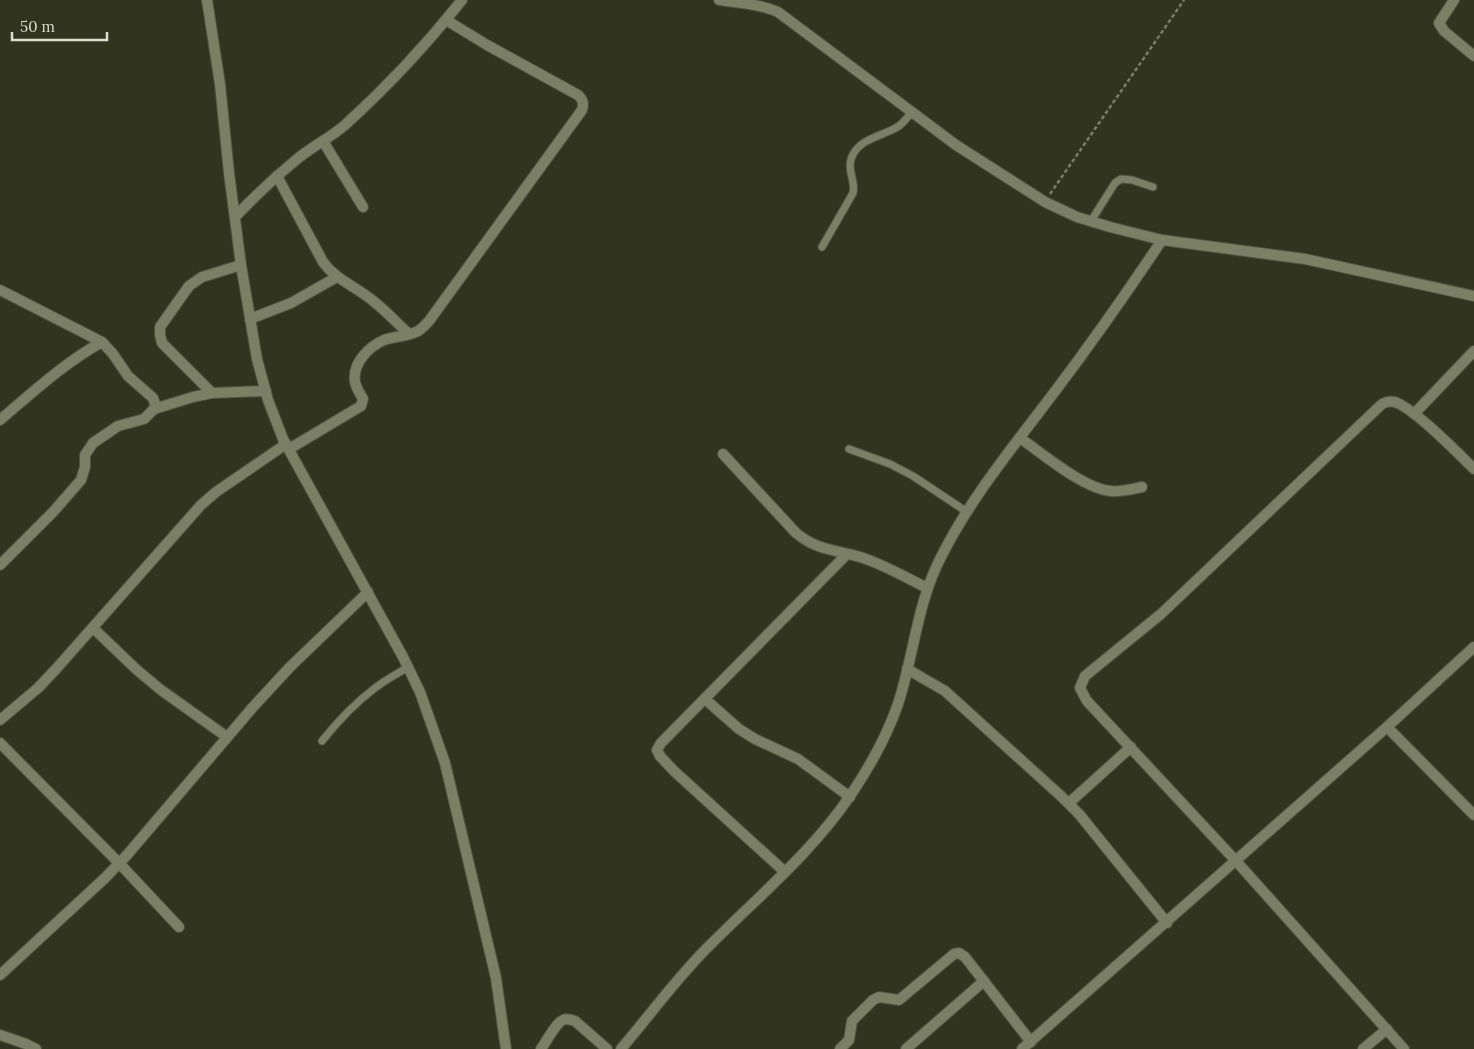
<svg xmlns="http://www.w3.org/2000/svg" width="1474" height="1049" font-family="Lora,serif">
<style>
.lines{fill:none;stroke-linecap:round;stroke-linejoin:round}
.service-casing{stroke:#4f5340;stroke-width:9}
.minor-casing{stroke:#4f5340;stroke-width:12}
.tertiary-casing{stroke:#4f5340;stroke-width:12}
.path{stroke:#787c6a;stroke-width:2.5;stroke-dasharray:4 2.5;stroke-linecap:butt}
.service{stroke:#7a7f66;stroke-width:7}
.minor{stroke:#7a7f66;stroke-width:10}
.tertiary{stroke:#7a7f66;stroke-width:10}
</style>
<rect width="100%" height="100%" fill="#313520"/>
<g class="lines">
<defs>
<g id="service">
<path d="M1091,221L1115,183L1121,179L1132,180L1153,187"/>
<path d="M822,247L853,193C856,181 847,171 851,159C858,138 882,137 899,126C904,122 908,117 912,112"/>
<path d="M849,449L890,464L913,476L967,512"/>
<path d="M322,741C338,721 355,703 375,688C385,680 397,674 408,667"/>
</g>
<g id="minor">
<path d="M1454,0L1439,23L1444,31L1474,56"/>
<path d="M323,141L363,207"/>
<path d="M277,176L323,262C336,280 355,286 372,300C385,310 397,323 409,334"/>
<path d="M235,217C254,197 274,178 296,160C311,147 330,138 345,125C387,87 427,44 462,0"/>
<path d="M0,290L102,342L113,354L128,376L153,398L155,404L154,409L144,419L118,426L93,443L85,455V467L81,480L53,512L0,565"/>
<path d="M250,319L291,303L337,277"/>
<path d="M212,393L162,343L160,335V327L189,286L202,277L241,265"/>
<path d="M154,409L193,397L212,393L266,391"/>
<path d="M1414,414L1474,351"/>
<path d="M0,420C33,392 64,363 102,342"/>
<path d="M1020,438C1043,454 1084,489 1111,491C1121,492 1132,489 1142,487"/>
<path d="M289,449L361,406L363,399C360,393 356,388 355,382C352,364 368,347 384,340C395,336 407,337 418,331C422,329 426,324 429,321L582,110C584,103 583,100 578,95L487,45L446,20"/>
<path d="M723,454L796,533C818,551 834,549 860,557C883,564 905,577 927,588"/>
<path d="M93,628L137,670L161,690L227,737"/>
<path d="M907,669L945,691L1062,797L1079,814L1167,923"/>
<path d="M705,699L739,729L755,739L798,759L850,797"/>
<path d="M0,720L38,688L56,669L201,505L216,492L286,444"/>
<path d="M1387,727L1474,815"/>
<path d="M0,743L119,863L179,927"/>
<path d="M1069,803L1131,747"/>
<path d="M785,872L674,771L660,756L657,750L661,743L847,554"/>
<path d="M0,975L105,878L127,855L253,707L290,667L368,592"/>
<path d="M0,1035L26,1044L36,1049"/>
<path d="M541,1049C546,1042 556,1023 563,1020C567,1018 571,1020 575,1021L607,1049"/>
<path d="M621,1049C651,1014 678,976 711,944C759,896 812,852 850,796C869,768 887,736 898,704C914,655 917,603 941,557C971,497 1016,443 1056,390C1093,341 1128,291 1162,240"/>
<path d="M840,1049L849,1040L852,1021L873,1000L879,997L899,1000L954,954L959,953L965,957L1031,1042"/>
<path d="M906,1049L984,981"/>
<path d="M1022,1049L1387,727L1474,647"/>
<path d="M1363,1049L1387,1029"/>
<path d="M1404,1049L1236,861L1087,701L1080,688L1085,676L1161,614L1382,404C1386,402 1390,401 1394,402C1411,405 1460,455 1474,469"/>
</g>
<g id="tertiary">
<path d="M207,0L220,84L229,173L241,265L257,359L268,400L283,439L403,657L420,692L445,763L496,978L506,1049"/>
<path d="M719,0C739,3 760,4 778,12L956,145L1045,202L1077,217L1110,227L1162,240L1305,259L1474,296"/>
</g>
</defs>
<!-- service casing -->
<use href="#service" class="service-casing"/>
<!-- minor casing -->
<use href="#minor" class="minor-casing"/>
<!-- tertiary casing -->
<use href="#tertiary" class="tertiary-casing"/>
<!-- path -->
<path class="path" d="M1050,194L1184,0"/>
<!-- service -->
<use href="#service" class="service"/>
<!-- minor -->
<use href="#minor" class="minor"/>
<!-- tertiary -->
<use href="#tertiary" class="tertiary"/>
</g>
<!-- scale -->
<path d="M12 32v8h95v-8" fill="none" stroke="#dbded0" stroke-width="2.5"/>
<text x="20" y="32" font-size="15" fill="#dbded0" stroke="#313520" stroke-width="4" paint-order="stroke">50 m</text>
</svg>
